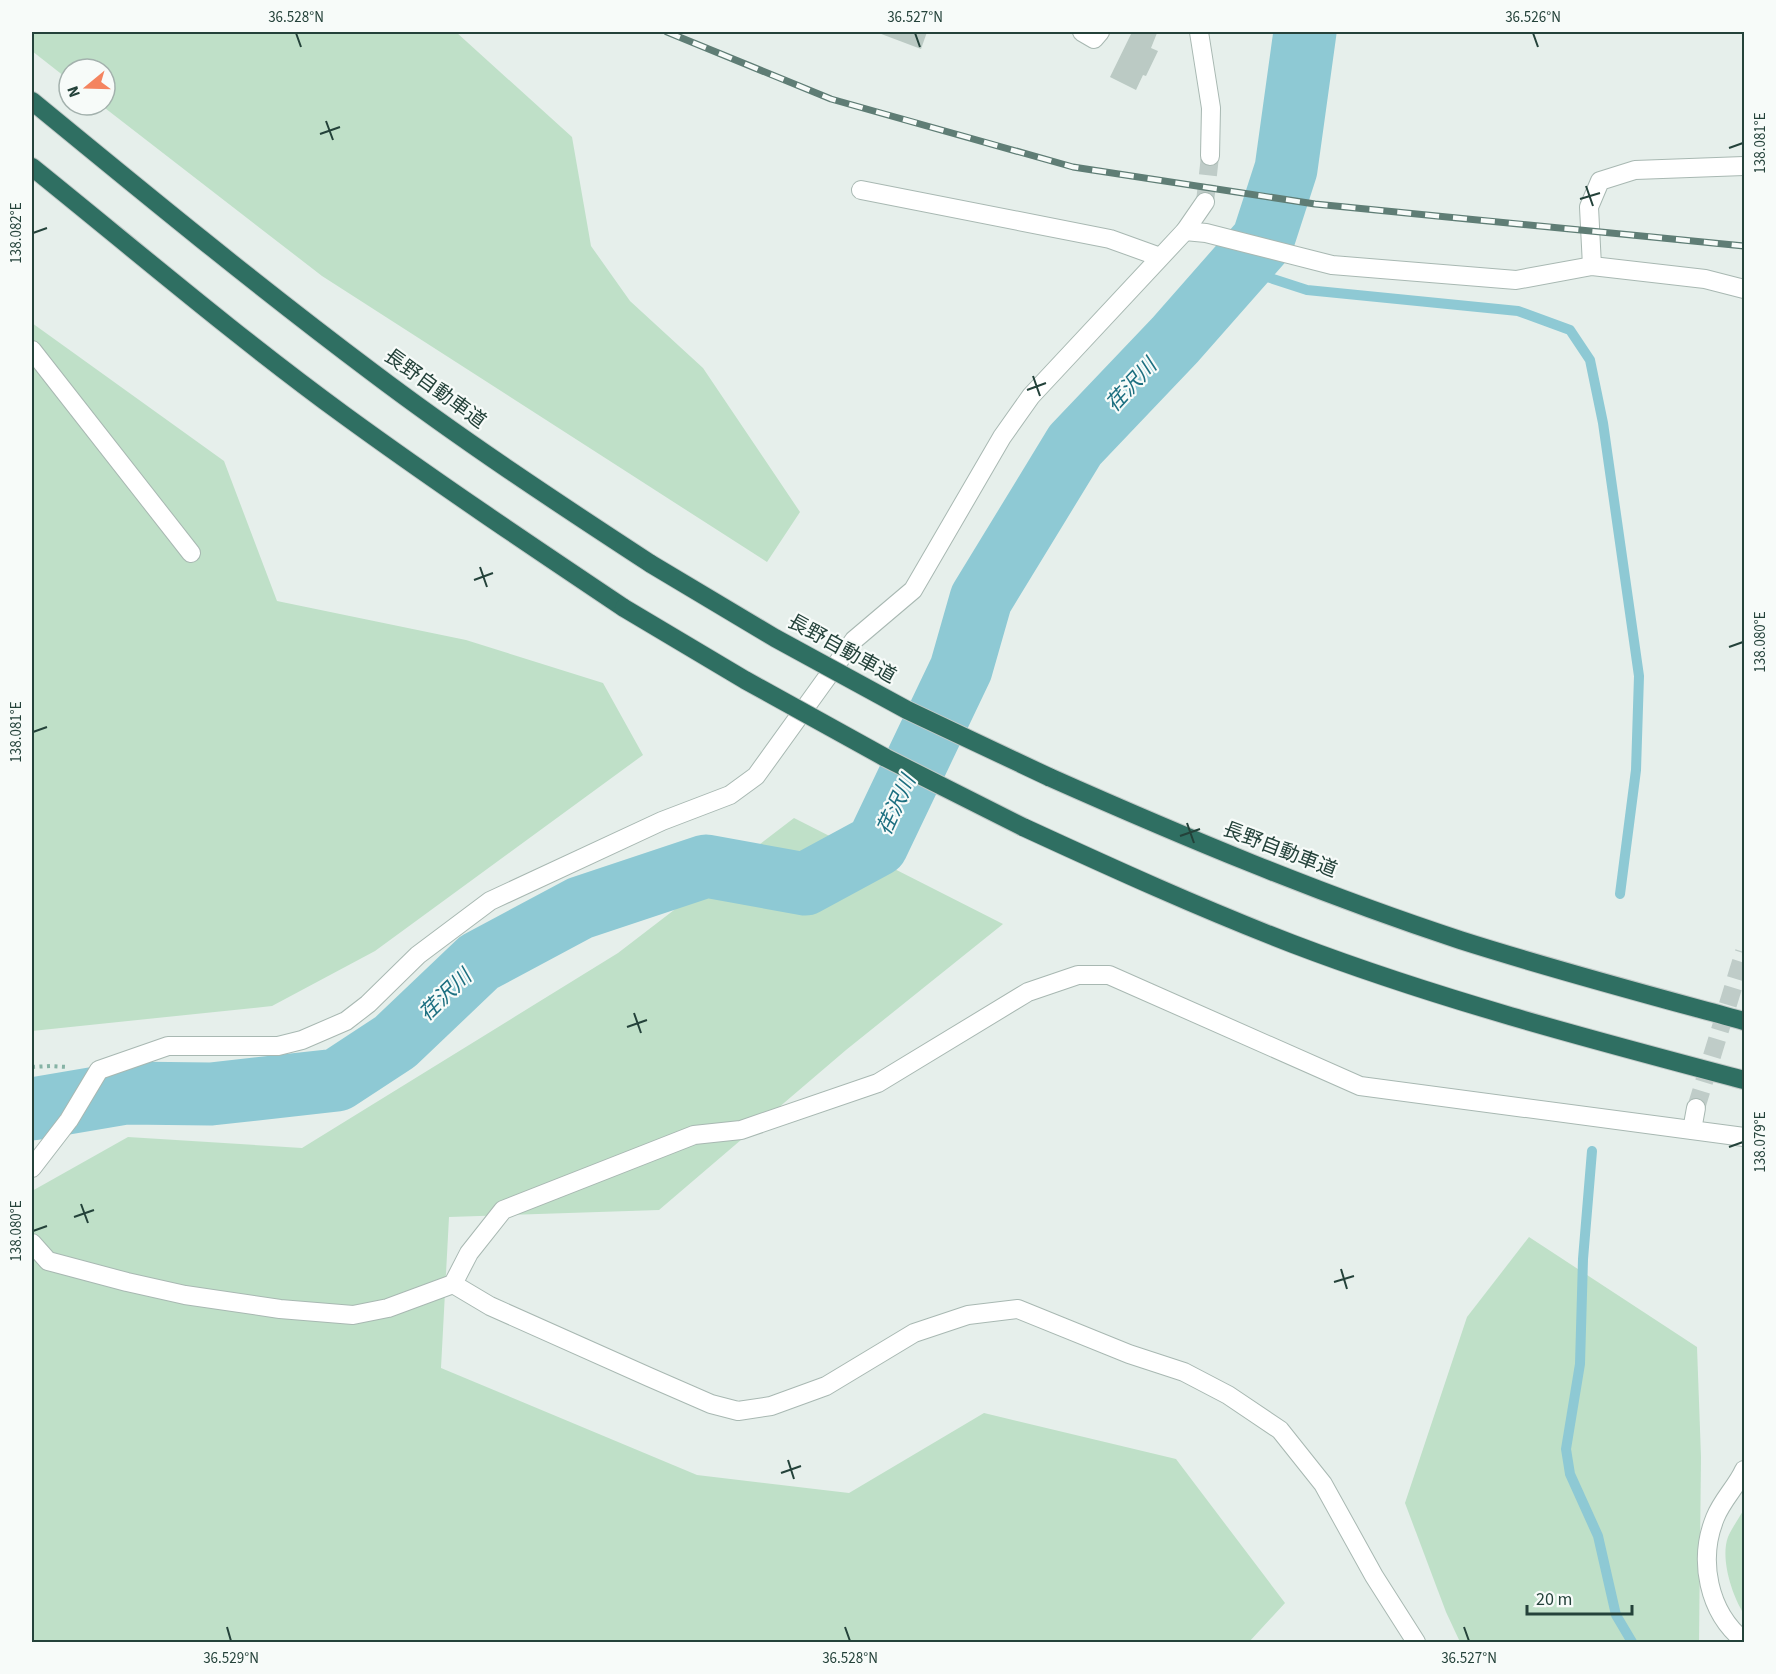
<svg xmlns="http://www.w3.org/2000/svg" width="1776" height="1674" font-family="'Source Sans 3','Noto Sans JP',sans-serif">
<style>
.green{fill:#bfe0c8}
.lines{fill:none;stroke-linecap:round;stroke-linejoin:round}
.stream{stroke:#8ec9d4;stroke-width:10}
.river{stroke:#8ec9d4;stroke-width:63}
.building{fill:#bbcac4}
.street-tunnel{stroke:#bfccc8;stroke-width:18;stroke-dasharray:18 9;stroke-linecap:butt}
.street-casing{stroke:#a8b8b2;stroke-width:20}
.highway-casing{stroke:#c2cac8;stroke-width:20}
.path{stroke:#86b3a5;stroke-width:4;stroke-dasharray:3 4.5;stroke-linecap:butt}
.street{stroke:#fff;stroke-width:18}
.highway{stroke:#2f6f62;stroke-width:18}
.rail-casing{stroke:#5f7d75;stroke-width:7}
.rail{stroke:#f7fbf9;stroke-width:4.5;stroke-dasharray:14;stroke-linecap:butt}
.highway-bridge-casing{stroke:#c2cac8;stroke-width:20;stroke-linecap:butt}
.highway-bridge{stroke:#2f6f62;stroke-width:18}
.ticks{fill:none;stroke:#24423a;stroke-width:2}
.labels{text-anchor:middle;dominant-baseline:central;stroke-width:4.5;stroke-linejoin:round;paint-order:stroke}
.street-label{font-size:20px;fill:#24423a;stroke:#f7fbf9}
.water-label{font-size:21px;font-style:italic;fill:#1c6f80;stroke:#f7fbf9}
.neatline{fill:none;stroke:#24423a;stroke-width:2}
.ticks-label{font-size:15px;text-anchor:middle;fill:#24423a}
</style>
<rect width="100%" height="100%" fill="#e6efeb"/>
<!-- green -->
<g class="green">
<path d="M32,32H456L572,137L591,246L630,301L703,368L800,512L767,562L322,276L101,105H105V69H69V80L32,51Z"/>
<path d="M32,323L224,461L277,601L466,640L603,683L643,755L375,951L272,1006L32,1031Z"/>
<path d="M794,818L1003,924L846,1050L659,1210L449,1217L441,1368L697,1475L849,1493L984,1413L1176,1459L1285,1603L1249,1642H32V1191L128,1137L302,1148L618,953Z"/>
<path d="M1529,1237L1697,1347L1701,1457L1699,1642H1460L1446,1612L1405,1503L1467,1317Z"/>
<path d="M1744,1509V1614C1732,1596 1720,1558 1728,1537C1732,1528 1739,1518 1744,1509Z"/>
</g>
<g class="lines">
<!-- stream -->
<g class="stream">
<path d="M1243,263L1258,274L1307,290L1518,311L1570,330L1590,360L1603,423L1639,676L1636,770L1620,894"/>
<path d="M1592,1151L1583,1259L1580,1364L1566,1449L1570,1474L1598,1536L1616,1615L1632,1642"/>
</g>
<!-- river -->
<path class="river" d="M32,1109L126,1093L211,1094L337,1080L395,1042L479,962L580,908L706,866L805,884L877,845L961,669L981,599L1075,445L1175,340L1263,240L1286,169L1305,32"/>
</g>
<!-- building -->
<g class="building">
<path d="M876,32H927L921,49Z"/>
<path d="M1132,32H1154L1157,33L1151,48L1158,51L1146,76L1143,75L1136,90L1110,77Z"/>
</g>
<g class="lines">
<!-- street-tunnel -->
<g class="street-tunnel">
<path d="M1205,202L1210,156"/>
<path d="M1696,1108L1744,952"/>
</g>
<defs>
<g id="street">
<path d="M1082,32L1094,39L1100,32"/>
<path d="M1199,32L1211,108L1210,156"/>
<path d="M861,190L1110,239L1160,257"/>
<path d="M1185,231L1206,233L1332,265L1516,280L1592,266L1705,279L1744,289"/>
<path d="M1592,266L1589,207L1600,181L1635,170L1744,166"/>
<path d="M32,350L191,553"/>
<path d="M1692,1130L1696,1108"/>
<path d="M32,1168L69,1120L99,1070L168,1046H278L302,1040L346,1021L368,1004L418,955L490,901L662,821L730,795L756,776L854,640L913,590L1002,437L1031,396L1185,231L1205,202"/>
<path d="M32,1243L48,1261L127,1282L185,1295L280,1309L353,1315L388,1308L453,1284L469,1253L503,1210L694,1135L741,1130L878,1083L1028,992L1078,975H1109L1360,1086L1744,1137"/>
<path d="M453,1284L490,1306L649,1377L711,1404L738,1411L771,1406L826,1386L914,1333L968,1315L1018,1309L1129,1354L1184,1372L1228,1395L1280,1430L1323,1484L1374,1576L1416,1642"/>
<path d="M1744,1470C1737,1486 1722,1500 1715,1518C1698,1560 1708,1612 1744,1641"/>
</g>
<g id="highway">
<path d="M32,101C144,193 256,285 372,372C462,440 556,502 651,564"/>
<path d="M32,167C135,250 237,337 344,415C436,482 530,545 624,608"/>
<path d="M1049,777C1184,837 1320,894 1460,940C1554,970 1649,995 1744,1021"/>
<path d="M1023,827C1112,868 1202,909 1293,944C1440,1000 1593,1040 1744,1080"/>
</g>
</defs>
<!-- street casing -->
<use href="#street" class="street-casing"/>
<!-- highway casing -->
<use href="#highway" class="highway-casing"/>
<!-- path -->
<path class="path" d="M32,1067L50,1066L68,1067"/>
<!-- street -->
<use href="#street" class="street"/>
<!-- highway -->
<use href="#highway" class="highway"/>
<defs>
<path id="rail" d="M667,32L831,99L1073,167L1315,204L1744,246"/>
</defs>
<!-- rail casing -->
<use href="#rail" class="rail-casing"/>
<!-- rail -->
<use href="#rail" class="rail"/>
<defs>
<g id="highway-bridge">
<path d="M651,564L775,638L907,710L1049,777"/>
<path d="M624,608L745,680L886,758L1023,827"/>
</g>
</defs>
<!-- highway-bridge casing -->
<use href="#highway-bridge" class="highway-bridge-casing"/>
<!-- highway-bridge -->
<use href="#highway-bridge" class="highway-bridge"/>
</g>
<!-- ticks -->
<path class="ticks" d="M296,33L301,47M915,33L920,47M1533,33L1538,47M326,121L333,140M320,134L340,127M1729,148L1743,143M1586,186L1593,206M1580,199L1600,193M33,233L47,228M1033,376L1040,396M1027,390L1046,383M480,567L487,587M474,580L493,573M1729,647L1743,642M33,732L47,727M1187,823L1194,843M1180,836L1200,829M634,1013L641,1033M627,1027L647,1020M1729,1147L1743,1142M81,1204L88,1223M74,1217L94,1210M33,1231L47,1226M1341,1269L1347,1289M1334,1282L1354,1276M788,1460L794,1479M781,1473L801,1466M227,1627L231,1641M845,1627L850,1641M1464,1627L1469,1641"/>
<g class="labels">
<!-- street labels -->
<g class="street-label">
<text transform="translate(435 389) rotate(36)">長野自動車道</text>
<text transform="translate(842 649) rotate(29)">長野自動車道</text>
<text transform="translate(1280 850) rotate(21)">長野自動車道</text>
</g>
<!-- water labels -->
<g class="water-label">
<text transform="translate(1131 385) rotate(-47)">荏沢川</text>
<text transform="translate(896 805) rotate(-65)">荏沢川</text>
<text transform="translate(445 995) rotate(-44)">荏沢川</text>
</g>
</g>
<!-- border -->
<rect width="1776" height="1674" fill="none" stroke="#f7fbf9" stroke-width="66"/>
<!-- north arrow -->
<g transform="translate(87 87) rotate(251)"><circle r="28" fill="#f7fbf9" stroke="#a3b1ad" stroke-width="1.5"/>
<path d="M0-4.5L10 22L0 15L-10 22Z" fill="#f4845f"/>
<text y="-9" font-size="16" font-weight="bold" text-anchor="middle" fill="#24423a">N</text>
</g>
<!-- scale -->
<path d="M1527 1605v9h105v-9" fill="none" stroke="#24423a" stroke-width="3"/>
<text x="1536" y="1605" font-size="18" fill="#24423a" stroke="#f7fbf9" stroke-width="4.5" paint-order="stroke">20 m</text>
<rect x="33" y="33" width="1710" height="1608" class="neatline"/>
<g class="ticks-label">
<text x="296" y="22">36.528°N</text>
<text x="915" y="22">36.527°N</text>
<text x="1533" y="22">36.526°N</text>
<text transform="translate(1760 143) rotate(-90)" y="5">138.081°E</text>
<text transform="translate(16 233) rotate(-90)" y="5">138.082°E</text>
<text transform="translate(1760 642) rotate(-90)" y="5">138.080°E</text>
<text transform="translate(16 732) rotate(-90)" y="5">138.081°E</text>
<text transform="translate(1760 1142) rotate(-90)" y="5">138.079°E</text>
<text transform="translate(16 1231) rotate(-90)" y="5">138.080°E</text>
<text x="231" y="1663">36.529°N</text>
<text x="850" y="1663">36.528°N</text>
<text x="1469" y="1663">36.527°N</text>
</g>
</svg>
